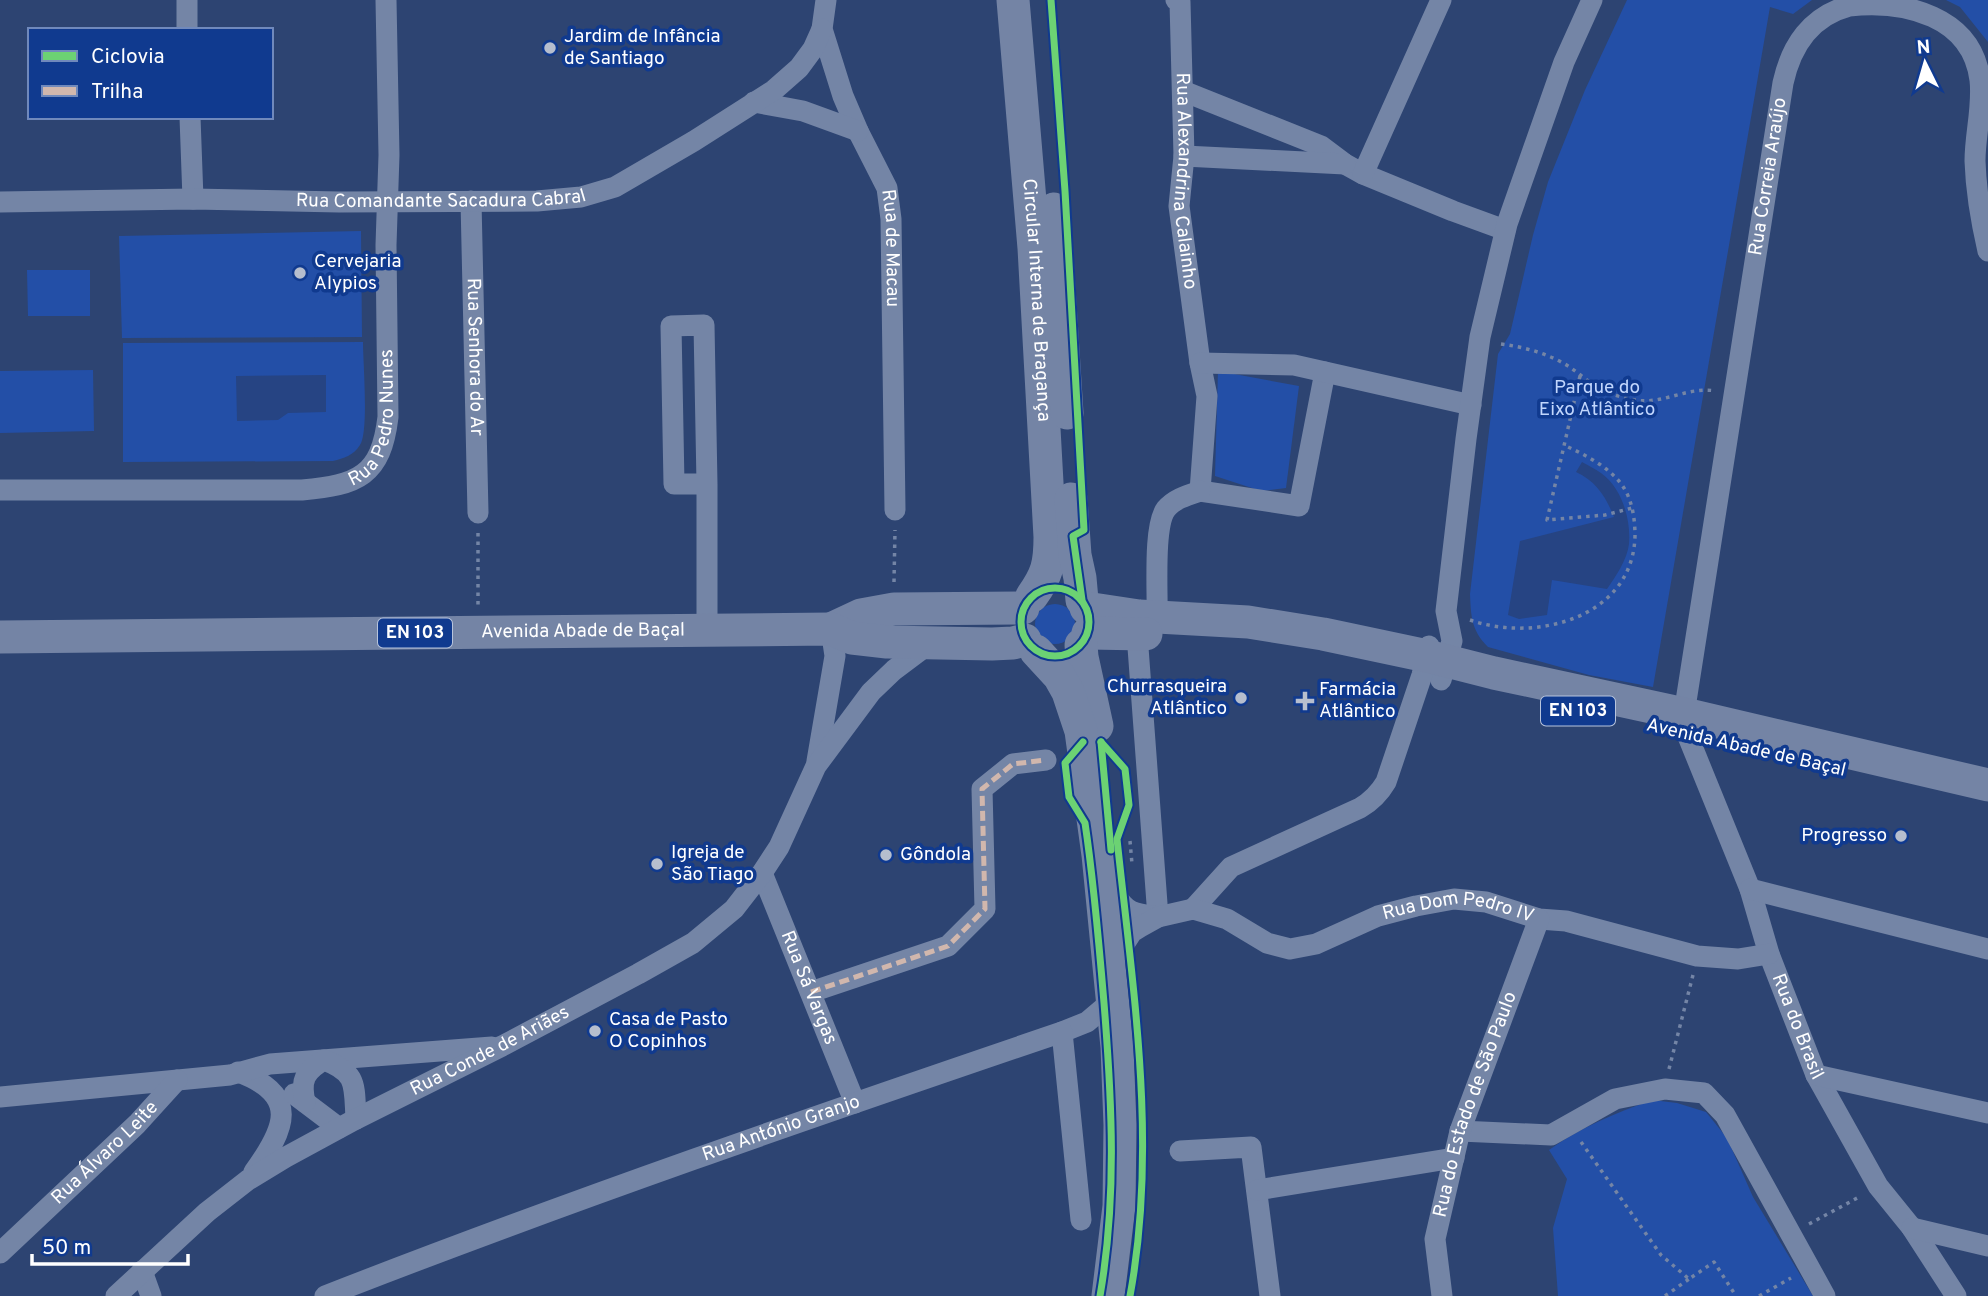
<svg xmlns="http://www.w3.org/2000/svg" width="1988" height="1296" font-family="Overpass,sans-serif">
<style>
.green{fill:#234fa7}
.water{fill:#264483}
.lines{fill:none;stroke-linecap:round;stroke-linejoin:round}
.path{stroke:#7485a6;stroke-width:3.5;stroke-dasharray:3.5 5;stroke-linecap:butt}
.street{stroke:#7485a6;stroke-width:21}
.primary{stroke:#7484a5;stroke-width:33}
.quiet{stroke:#d1b7ad;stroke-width:5;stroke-dasharray:10 5;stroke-linecap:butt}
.cycleway-casing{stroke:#103a8f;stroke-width:11}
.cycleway{stroke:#6cd273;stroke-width:7}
.poi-dot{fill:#b6bece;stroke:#103a8f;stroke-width:2.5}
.labels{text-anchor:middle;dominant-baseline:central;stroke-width:7;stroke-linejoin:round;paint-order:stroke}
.shield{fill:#103a8f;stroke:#b7c4dd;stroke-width:2}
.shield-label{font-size:18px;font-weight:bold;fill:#fff}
.poi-label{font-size:19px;fill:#fff;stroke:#103a8f;text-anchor:start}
.street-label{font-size:19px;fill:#fff;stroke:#103a8f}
.park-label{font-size:19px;fill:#c1d6fd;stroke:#103a8f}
</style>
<rect width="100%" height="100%" fill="#2d4472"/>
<!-- green -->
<g class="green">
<path d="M1627,0H1812L1793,14L1770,7L1653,687L1589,675L1488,647C1471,630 1471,616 1470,594L1498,354L1510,334L1533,235L1548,182L1585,90Z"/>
<path d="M1946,0H1988V42L1960,7Z"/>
<path d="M361,231L362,337L122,338L119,236Z"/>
<path d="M27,270H90V316H28Z"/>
<path d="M363,342C363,362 369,432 360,445C353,456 344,458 333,461L123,462V343Z"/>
<path d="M93,370L94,431L0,433V371Z"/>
<path d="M1218,371L1299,386L1286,488L1261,491L1215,476Z"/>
<circle cx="1055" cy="624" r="20"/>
<path d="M1652,1100L1677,1103L1706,1112L1727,1138L1753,1197L1813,1296H1558L1553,1228L1567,1179L1549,1150C1581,1127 1616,1113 1652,1100Z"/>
</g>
<!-- water -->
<g class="water">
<path d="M326,375V412L288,413L278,420L237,421L236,376Z"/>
<path d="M1582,462C1588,465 1595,469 1601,473C1622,488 1631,519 1629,544C1627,560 1616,576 1607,589L1552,580L1547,615L1519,619L1508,615L1520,541L1614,517C1606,497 1596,481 1576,472Z"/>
</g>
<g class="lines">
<!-- path -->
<g class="path">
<path d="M1501,344C1523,347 1543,352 1563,363C1576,370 1586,381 1599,388C1609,394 1623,398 1635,400C1663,405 1687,386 1716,391"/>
<path d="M1580,376L1547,520L1605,515L1632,508"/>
<path d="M478,533V605"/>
<path d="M894,582L895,530"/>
<path d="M1470,620C1535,643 1633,618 1635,536C1635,518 1632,499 1622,485C1608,466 1585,455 1564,445"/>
<path d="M1130,841L1132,864"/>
<path d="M1669,1069L1693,975"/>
<path d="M1581,1142L1661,1255L1689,1279L1714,1262L1736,1296"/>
<path d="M1809,1224L1861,1196"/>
<path d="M1665,1296L1689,1279"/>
<path d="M1759,1296L1791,1278"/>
</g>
<!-- street -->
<g class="street">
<path d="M187,0V30"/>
<path id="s1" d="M826,0L822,29L843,96L858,131L887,188L891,219L895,510"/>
<path id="s2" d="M1176,0L1180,2L1184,156L1179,206L1200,363L1207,396L1200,491L1299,506L1325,372"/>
<path d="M1183,91L1321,146L1345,164L1363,174L1453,211L1505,230"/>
<path d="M754,102L803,111L858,131"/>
<path d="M190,117L193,199"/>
<path d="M1184,156L1345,164"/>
<path d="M1363,174L1441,0"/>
<path id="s3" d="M471,201L478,513"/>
<path id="s4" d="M0,202L193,199L339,202L537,201L581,197L615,187L694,141L774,90L799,68L813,49L822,29"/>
<path d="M1200,363L1294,365L1471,405"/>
<path id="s5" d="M0,490H302C358,485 381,476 388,417L386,245L389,155L386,0"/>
<path d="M1157,617C1158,593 1153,526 1166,509C1174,499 1188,495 1200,491"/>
<path d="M707,630V484L704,325L671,326L674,484H707"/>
<path d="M1137,634L1158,917"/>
<path d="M1441,680L1452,641L1446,611L1466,439L1480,337L1507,224L1564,62L1592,0"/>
<path id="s6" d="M1684,714L1783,83C1791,46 1811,16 1849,6C1905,0 1972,16 1980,80C1983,107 1975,134 1975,161C1976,191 1981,221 1988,251"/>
<path id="s7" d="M1687,734L1750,889L1769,954L1816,1075L1878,1186L1912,1228L1956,1296"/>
<path d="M817,761L835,656L831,629"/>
<path id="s8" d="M762,873L855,1103"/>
<path d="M1750,889L1988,949"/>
<path d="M1116,895C1126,914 1138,914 1158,917"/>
<path d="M1193,909L1231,867L1360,808C1372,801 1379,794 1386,782L1422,675L1429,646"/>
<path id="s9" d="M1121,949L1132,932L1140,927L1158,917L1193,909L1227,919L1267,943L1290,949L1316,944L1378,916L1416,906L1454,899L1486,902L1539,919L1566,921L1697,956L1738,959L1769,954"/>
<path d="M811,992L948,946L985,909L982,789L1013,764L1046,760"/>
<path d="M1062,1032L1087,1022L1113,1000"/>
<path d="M238,1072C301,1095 285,1129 254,1172"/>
<path d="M1816,1075L1988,1113"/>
<path d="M294,1094L339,1128"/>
<path d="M0,1097L230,1075L270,1064L492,1047"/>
<path d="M305,1102C300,1080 305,1071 324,1060C358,1073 354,1085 356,1119"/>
<path d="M1460,1131L1551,1135L1615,1099L1665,1089L1704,1093L1725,1115L1825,1296"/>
<path d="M1180,1151L1251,1147L1270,1296"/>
<path d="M1257,1190L1454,1158"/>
<path d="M1912,1228L1988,1246"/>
<path id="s10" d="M0,1253L137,1124L177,1080"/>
<path d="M142,1271L151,1296"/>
<path id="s11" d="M116,1296L207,1212L248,1180L286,1157L356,1119L502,1046L638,974L693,943L734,909L762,873L779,847L816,766L871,692L894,670L922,649L932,645"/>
<path id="s12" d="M325,1296C568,1201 815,1116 1062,1032L1081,1220"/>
<path id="s13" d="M1442,1296L1435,1239L1460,1131L1539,919"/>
</g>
<!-- primary -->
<g class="primary">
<path id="s14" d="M1013,0L1034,248L1050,537C1050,564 1047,575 1032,596"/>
<path d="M1054,209L1067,413"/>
<path d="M1071,499L1075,555L1080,578L1082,600"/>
<path d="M1086,608L1139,616L1248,622L1323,634L1427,656L1494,673L1684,714L1988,785"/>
<path d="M831,629L861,615L894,609L1023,608"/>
<path d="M1088,633L1146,634"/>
<path id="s15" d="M0,637L831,629L852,638L887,642L992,644L1013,643L1025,640"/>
<path d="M1081,645L1082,657L1097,726"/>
<path d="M1036,651L1059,676L1068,692L1081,731L1098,855L1117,1047L1120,1125L1119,1206L1108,1296"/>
</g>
<!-- quiet -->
<path class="quiet" d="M811,992L948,946L985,909L982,789L1013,764L1046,760"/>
<defs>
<g id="cycleway">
<path d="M1051,0L1065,191L1084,530L1073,536L1082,600"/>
<circle cx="1055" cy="622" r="34"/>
<path d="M1083,742L1065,763L1069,797L1085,823C1094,883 1099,943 1104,1003C1112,1102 1117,1198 1100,1296"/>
<path d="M1101,742L1125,769L1129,805L1117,839C1133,990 1158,1145 1130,1296"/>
<path d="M1101,742L1111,850"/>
</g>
</defs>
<!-- cycleway casing -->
<use href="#cycleway" class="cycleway-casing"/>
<!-- cycleway -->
<use href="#cycleway" class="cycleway"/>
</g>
<!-- markers -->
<g class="poi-dot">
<circle cx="550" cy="48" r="7"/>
<circle cx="300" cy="273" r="7"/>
<circle cx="1241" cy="698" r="7"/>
<path d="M1301.5 690.5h7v7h7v7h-7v7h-7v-7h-7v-7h7z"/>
<circle cx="1901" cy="836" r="7"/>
<circle cx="886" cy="855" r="7"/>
<circle cx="657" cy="864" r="7"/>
<circle cx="595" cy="1031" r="7"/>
</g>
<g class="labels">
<!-- shield labels -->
<g class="shield">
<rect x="378" y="618.5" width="74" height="29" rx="5"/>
<rect x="1541" y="696.5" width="74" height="29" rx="5"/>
</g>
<g class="shield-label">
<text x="415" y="633">EN 103</text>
<text x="1578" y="711">EN 103</text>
</g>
<!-- poi labels -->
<g class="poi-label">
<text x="564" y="37">Jardim de Infância<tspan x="564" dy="22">de Santiago</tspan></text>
<text x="314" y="262">Cervejaria<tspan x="314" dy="22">Alypios</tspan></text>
<text x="1227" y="687" text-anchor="end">Churrasqueira<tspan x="1227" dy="22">Atlântico</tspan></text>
<text x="1319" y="690">Farmácia<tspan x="1319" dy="22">Atlântico</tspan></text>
<text x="1887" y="836" text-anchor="end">Progresso</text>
<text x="671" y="853">Igreja de<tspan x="671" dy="22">São Tiago</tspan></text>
<text x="900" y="855">Gôndola</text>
<text x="609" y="1020">Casa de Pasto<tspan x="609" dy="22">O Copinhos</tspan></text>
</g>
<!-- street labels -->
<g class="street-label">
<text stroke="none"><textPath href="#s6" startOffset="544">Rua Correia Araújo</textPath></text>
<text stroke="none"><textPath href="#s2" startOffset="184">Rua Alexandrina Calainho</textPath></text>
<text stroke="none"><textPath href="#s4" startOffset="441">Rua Comandante Sacadura Cabral</textPath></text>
<text stroke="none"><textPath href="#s1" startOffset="262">Rua de Macau</textPath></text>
<text stroke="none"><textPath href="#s14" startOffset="301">Circular Interna de Bragança</textPath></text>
<text stroke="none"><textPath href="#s3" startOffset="156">Rua Senhora do Ar</textPath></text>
<text stroke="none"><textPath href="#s5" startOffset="424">Rua Pedro Nunes</textPath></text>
<text stroke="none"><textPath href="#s15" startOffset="583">Avenida Abade de Baçal</textPath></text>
<text transform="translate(1746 748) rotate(13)">Avenida Abade de Baçal</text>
<text stroke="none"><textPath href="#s9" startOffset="369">Rua Dom Pedro IV</textPath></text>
<text stroke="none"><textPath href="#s8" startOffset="124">Rua Sá Vargas</textPath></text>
<text stroke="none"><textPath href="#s7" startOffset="313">Rua do Brasil</textPath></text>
<text stroke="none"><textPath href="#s11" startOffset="450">Rua Conde de Ariães</textPath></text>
<text stroke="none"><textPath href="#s13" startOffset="198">Rua do Estado de São Paulo</textPath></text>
<text stroke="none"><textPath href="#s12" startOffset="486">Rua António Granjo</textPath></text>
<text stroke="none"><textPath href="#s10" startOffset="145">Rua Álvaro Leite</textPath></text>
</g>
<!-- park labels -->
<g class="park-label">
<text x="1597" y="388">Parque do<tspan x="1597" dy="22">Eixo Atlântico</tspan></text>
</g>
</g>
<!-- legend -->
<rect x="28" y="28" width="245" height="91" fill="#103a8f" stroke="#7089bc" stroke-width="2"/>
<rect x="42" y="51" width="35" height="10" fill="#6cd273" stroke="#7089bc" stroke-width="2"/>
<text x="91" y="63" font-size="21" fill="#ffffff">Ciclovia</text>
<rect x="42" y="86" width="35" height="10" fill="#d1b7ad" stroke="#7089bc" stroke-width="2"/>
<text x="91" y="98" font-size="21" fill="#ffffff">Trilha</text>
<!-- north arrow -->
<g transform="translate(1925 63) rotate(355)" stroke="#103a8f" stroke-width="5" paint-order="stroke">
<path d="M0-5L12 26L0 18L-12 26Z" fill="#ffffff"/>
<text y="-10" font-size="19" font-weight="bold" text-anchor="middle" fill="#ffffff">N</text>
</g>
<!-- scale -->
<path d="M32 1254v10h156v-10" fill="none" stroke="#ffffff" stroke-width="3.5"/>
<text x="42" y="1254" font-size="21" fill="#ffffff" stroke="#103a8f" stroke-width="5" paint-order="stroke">50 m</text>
</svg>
